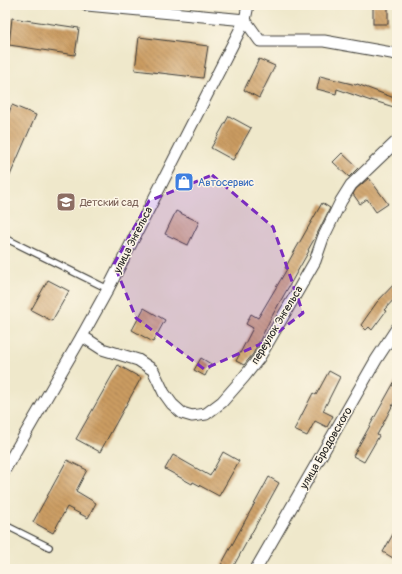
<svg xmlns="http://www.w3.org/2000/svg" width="402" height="574" font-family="Pangolin,sans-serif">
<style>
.building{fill:url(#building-back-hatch)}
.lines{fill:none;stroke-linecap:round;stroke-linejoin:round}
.service-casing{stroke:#3c3b36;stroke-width:8}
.minor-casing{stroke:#3c3b36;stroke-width:13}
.service{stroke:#fff;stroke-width:5.5}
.minor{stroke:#fff;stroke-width:11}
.marked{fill:#7b2cbf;fill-opacity:0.2;stroke:#7b2cbf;stroke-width:3;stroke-dasharray:8 5;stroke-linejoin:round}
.labels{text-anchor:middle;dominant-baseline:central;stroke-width:3;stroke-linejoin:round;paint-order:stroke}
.shop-label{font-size:11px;fill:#366cbe;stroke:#fcf5e5;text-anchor:start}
.education-label{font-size:11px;fill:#785e54;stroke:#fcf5e5;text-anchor:start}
.street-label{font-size:11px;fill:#1c1c1c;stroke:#fcf5e5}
</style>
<defs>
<pattern id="building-back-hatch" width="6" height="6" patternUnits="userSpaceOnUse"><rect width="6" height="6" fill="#cb9c62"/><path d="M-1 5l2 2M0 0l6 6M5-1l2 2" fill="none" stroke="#a47e50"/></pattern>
</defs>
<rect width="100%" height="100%" fill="#fcf5e5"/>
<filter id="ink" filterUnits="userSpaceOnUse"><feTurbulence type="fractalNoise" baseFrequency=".025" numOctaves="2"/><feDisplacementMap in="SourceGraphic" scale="8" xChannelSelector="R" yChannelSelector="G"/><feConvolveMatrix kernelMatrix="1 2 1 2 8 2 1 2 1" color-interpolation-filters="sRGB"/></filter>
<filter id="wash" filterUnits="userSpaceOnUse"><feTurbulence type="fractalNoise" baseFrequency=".012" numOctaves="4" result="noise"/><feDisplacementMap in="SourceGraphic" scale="16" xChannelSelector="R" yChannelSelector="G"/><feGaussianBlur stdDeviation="0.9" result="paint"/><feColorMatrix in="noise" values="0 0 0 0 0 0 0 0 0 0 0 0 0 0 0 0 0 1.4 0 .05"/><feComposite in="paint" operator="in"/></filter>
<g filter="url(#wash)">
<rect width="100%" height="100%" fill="#efe8cb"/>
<g id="blocks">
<!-- building -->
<g class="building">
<rect x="373" y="5" width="15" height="19"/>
<path d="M12,18L79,28L75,55L9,45Z"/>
<path d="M139,37L208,46L203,78L135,70Z"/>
<path d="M259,59L275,66L259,98L244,90Z"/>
<path d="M320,76L356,85L357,84L397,99V108L371,100V101L337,89L336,94L317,89Z"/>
<path d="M12,105L36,115L5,187V122Z"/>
<path d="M229,116L251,128L233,160L211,148Z"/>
<path d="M342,153L358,168L349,177L333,162Z"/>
<path d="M369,178L388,204L376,212L367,199L360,204L353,194L356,189Z"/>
<path d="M322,203L330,208L316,236L308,250L309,251L272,316L253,354L244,365L236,361L253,328L246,324L251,314L258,318L287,269L285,268Z"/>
<path d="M176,211L199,222L188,245L165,234Z"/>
<path d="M48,280L69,291L52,321L31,310Z"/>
<path d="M397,281V296L384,310L386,311L372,330L369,327L366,330L361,325L377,302Z"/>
<path d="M144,308L165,320L153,342L132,330Z"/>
<path d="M201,358L211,364L205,376L194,370Z"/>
<path d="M118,365L141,378L100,452L76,439Z"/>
<path d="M329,371L340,377L323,411L333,416L327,427L315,421L307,436L294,430L313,393L316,395Z"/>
<path d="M396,379L397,380V397L377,435L379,436L364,462L353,456Z"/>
<path d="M223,452L239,461L219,496L193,482L192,484L165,469L173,455L210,476Z"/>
<path d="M67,460L87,470L76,491L96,503L88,518L67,507L53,533L33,522Z"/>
<path d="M269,477L279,483L232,569H229L221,565Z"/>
<path d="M397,527V552L393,558L383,552Z"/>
</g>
</g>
</g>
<g filter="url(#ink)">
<use href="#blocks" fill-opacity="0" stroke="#3c3b36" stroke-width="1"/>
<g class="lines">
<defs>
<g id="service">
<path d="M5,238L108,289"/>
<path d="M5,525L49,547"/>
</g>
<g id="minor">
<path d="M87,5L245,20L260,41H324L397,54"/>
<path d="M82,336L102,349L138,360L153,370L164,393L172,404L182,413L192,416L206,414L222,402L244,377L259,358L315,261L323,238L341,201L351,185L397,141"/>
<path d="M5,469L82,336L108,289L245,20L248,5"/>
<path d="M256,569L376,360L397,328"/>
</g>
</defs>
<!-- service casing -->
<use href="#service" class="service-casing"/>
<!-- minor casing -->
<use href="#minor" class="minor-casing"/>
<!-- service -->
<use href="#service" class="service"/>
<!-- minor -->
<use href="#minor" class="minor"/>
</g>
</g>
<!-- marked area -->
<path class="marked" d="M212,175L273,227L303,313L265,342L204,369L136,318L114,264L149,201Z"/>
<!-- icons -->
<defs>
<symbol id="shop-square" viewBox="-11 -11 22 22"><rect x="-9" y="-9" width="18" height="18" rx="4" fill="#3f7fe0" stroke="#fcf5e5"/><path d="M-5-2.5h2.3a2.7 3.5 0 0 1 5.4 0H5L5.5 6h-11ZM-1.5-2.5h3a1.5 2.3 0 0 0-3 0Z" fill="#fff"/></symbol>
<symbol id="school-square" viewBox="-11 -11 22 22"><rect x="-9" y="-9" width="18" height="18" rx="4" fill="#8d6e63" stroke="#fcf5e5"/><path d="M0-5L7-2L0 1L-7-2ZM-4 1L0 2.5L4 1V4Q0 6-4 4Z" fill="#fff"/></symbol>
</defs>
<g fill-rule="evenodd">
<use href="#shop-square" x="173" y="171" width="22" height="22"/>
<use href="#school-square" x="55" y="191" width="22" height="22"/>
</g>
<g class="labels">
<!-- shop labels -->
<g class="shop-label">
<text x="198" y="182">Автосервис</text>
</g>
<!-- education labels -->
<g class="education-label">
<text x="80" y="202">Детский сад</text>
</g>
<!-- street labels -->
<g class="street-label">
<text transform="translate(133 240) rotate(-63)">улица Энгельса</text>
<text transform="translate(277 325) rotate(-59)">переулок Энгельса</text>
<text transform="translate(326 448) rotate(-60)">улица Бродовского</text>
</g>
</g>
<!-- margin -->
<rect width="402" height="574" fill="none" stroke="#fcf5e5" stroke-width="20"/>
</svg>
